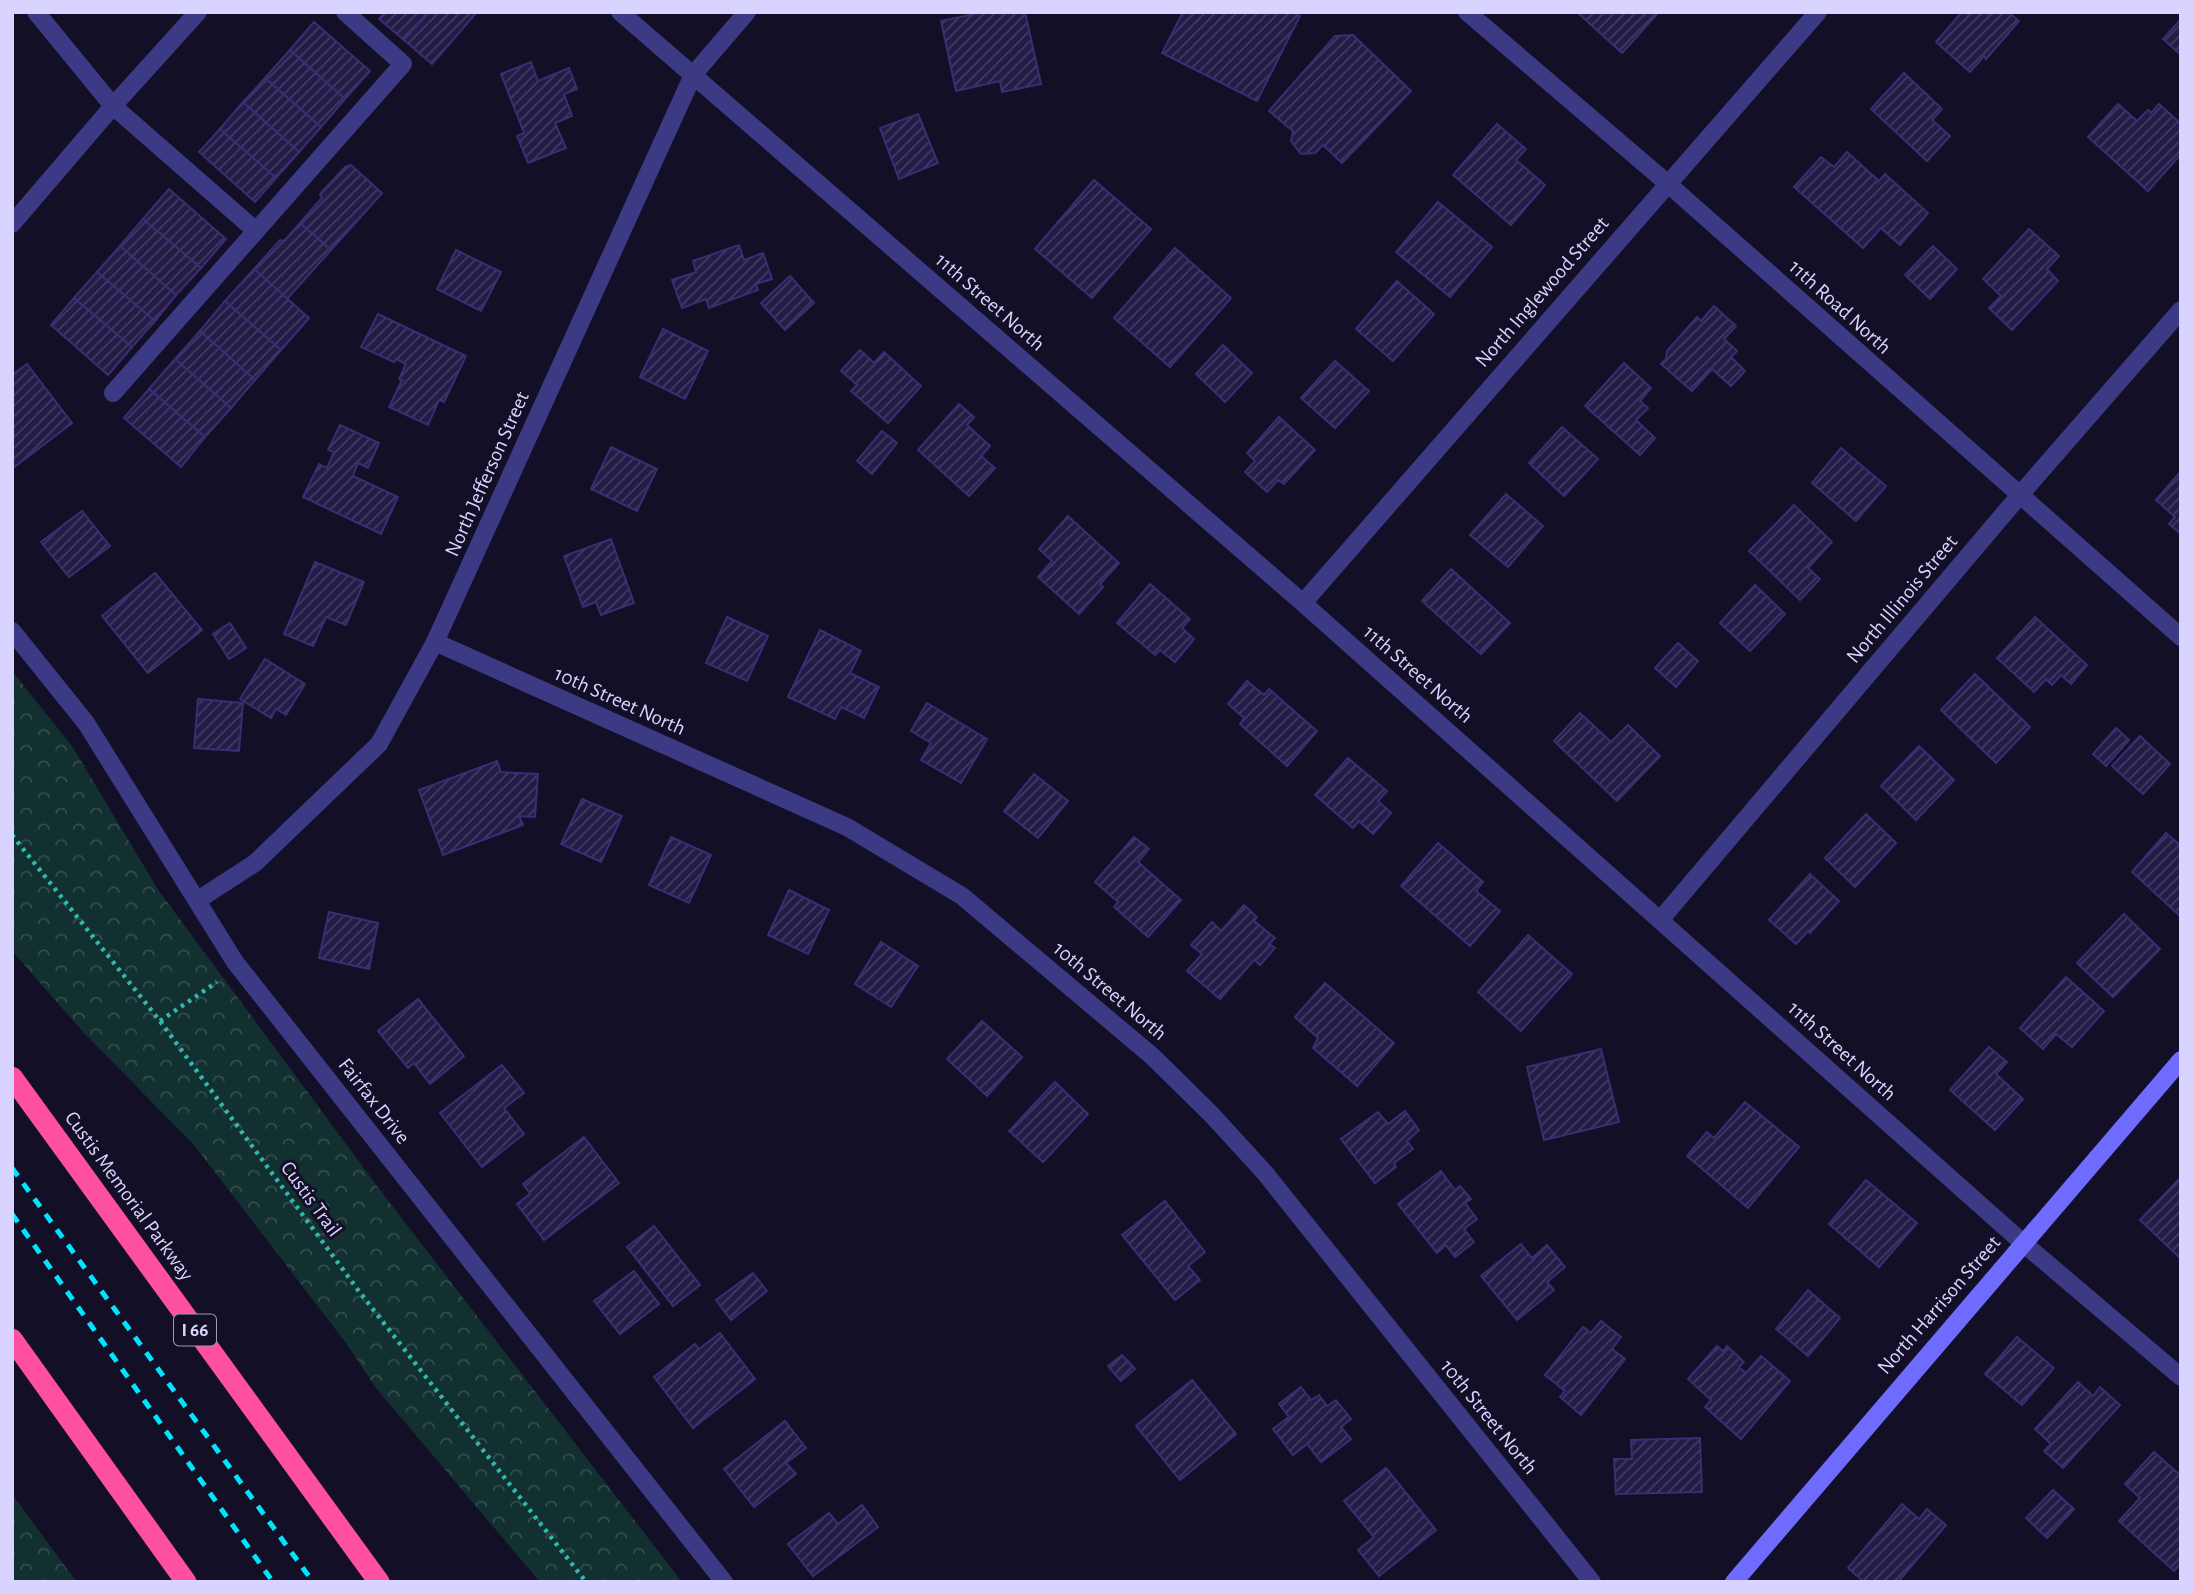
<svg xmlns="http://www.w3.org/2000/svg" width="2193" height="1594" font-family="'Alegreya Sans',sans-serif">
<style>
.forest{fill:url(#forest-crowns)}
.building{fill:url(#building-hatch);stroke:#3b2d73;stroke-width:2}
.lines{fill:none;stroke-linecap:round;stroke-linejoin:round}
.path{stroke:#2fb8b0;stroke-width:4.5;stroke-dasharray:3.5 5;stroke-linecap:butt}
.lane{stroke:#3d3a85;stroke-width:18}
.street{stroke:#3d3a85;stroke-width:18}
.secondary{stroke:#6f6bff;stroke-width:18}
.highway{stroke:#ff4fa3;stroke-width:21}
.rail{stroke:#00e5ff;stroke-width:5;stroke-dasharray:10 9;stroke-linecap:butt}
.labels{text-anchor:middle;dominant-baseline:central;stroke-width:6;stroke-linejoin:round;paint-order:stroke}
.shield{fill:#130f26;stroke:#9e99be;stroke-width:2}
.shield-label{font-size:19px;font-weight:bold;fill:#d9d4ff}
.street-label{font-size:21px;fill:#d9d4ff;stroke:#130f26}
</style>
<defs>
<pattern id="forest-crowns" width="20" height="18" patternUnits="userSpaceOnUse" patternTransform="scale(1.75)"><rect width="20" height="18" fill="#12302f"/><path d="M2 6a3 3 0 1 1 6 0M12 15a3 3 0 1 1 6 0" fill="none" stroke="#344d4e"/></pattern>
<pattern id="building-hatch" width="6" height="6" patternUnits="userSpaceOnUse" patternTransform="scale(1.75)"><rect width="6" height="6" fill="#241b47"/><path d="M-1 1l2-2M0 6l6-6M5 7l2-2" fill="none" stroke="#433b63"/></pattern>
</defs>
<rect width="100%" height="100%" fill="#130f26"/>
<!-- forest -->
<g class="forest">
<path d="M12,671L72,746L159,891L380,1190L682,1582H540L376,1388L346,1343L194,1145L83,1032L19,959L12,950Z"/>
<path d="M12,1494L70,1573L77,1582H12Z"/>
</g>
<!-- building -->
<g class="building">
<path d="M385,12H429L404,40L379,19Z"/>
<path d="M429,12H477L432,64L404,40Z"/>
<path d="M984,12H1025L1041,84L1002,92L1000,81L956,91L941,21Z"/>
<path d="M1183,12H1293L1300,16L1257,101L1162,53Z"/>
<path d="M1577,12H1659L1622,53Z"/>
<path d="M1962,12H2008L2019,21L1986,59L1984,56L1970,72L1936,42Z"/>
<path d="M2181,19V55L2163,39Z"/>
<path d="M314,22L370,71L345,99L290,50Z"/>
<path d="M1353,35L1411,91L1342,163L1323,145L1315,153L1301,154L1291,141L1293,131L1269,111L1335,36Z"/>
<path d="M290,50L345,99L321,127L265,78Z"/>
<path d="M531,62L538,81L569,68L577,89L564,94L572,116L555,123L566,148L528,163L517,136L524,133L501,74Z"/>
<path d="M1904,73L1942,109L1932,120L1950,136L1927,161L1871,109Z"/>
<path d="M265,78L321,127L299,152L243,102Z"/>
<path d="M243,102L299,152L276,178L220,129Z"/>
<path d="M2118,104L2137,121L2148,110L2151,113L2159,104L2181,124V154L2148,191L2088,137Z"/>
<path d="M918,114L938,163L899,179L880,128Z"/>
<path d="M1497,124L1526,149L1516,160L1545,185L1511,225L1453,175Z"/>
<path d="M220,129L276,178L255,202L199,152Z"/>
<path d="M1847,152L1879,181L1885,174L1928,213L1900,245L1881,228L1863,248L1794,187L1821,157L1834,167Z"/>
<path d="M351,165L382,193L331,250L300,223L322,198L320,194L345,167Z"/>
<path d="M1094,180L1151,229L1092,298L1035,249Z"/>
<path d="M169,189L226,239L201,268L143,219Z"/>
<path d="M1438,202L1492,247L1450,297L1396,252Z"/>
<path d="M143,219L201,268L176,295L120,246Z"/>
<path d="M300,223L331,250L287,299L254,269L280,240L284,241Z"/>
<path d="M2029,229L2059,256L2047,269L2058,281L2012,330L1989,308L2001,296L1983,279Z"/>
<path d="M739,245L744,260L763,253L772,279L756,284L758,290L709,308L706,299L682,308L672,280L696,272L693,261Z"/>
<path d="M120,246L176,295L155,321L97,272Z"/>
<path d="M1933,246L1957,269L1930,299L1905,275Z"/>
<path d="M1175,248L1231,298L1170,367L1114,318Z"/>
<path d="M456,250L501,272L481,311L437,289Z"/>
<path d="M254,269L309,318L281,350L225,301Z"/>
<path d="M97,272L155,321L132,347L74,298Z"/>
<path d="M790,276L814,303L785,330L761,303Z"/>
<path d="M1397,281L1434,314L1393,361L1356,329Z"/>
<path d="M74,298L132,347L108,375L51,325Z"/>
<path d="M225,301L281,350L255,380L200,331Z"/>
<path d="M1714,306L1736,326L1724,339L1737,351L1731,357L1745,371L1731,386L1712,369L1692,391L1661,364L1666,359L1667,351L1697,317L1701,321Z"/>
<path d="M378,314L466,356L444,402L439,400L428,425L389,407L402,380L399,379L406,364L396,359L394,362L361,347Z"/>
<path d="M663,329L708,351L685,399L640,377Z"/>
<path d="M200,331L255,380L231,408L175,359Z"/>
<path d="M1223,345L1252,373L1225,402L1196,374Z"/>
<path d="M860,350L874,363L884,352L921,386L888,423L851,391L857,385L841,371Z"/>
<path d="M175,359L231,408L205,437L149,389Z"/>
<path d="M1335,361L1369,391L1335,428L1301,398Z"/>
<path d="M1624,363L1651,388L1640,401L1648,408L1636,420L1655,438L1640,455L1585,406Z"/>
<path d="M27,364L72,423L13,468L12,375Z"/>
<path d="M149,389L205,437L181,467L124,418Z"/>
<path d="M959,404L974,417L967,425L990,446L981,456L995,468L969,496L918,450Z"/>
<path d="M1279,417L1315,450L1284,484L1278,480L1267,492L1245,472L1255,461L1247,453Z"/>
<path d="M340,425L379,443L368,468L358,463L353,476L398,497L381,534L303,497L319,464L327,468L334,452L328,450Z"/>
<path d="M1562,427L1598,459L1564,496L1529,463Z"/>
<path d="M882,431L897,443L872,474L857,461Z"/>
<path d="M611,447L657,469L637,511L591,489Z"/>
<path d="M1841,448L1886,486L1856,521L1812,483Z"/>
<path d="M2181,471V534L2169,524L2175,517L2156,500Z"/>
<path d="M1506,494L1543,526L1508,567L1470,535Z"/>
<path d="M1794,505L1832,542L1808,568L1820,579L1800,600L1749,551Z"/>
<path d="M82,511L110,546L69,577L41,542Z"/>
<path d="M1068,516L1119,563L1100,584L1103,587L1079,614L1038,577L1052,561L1039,549Z"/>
<path d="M611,539L634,603L601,615L596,602L583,607L564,556Z"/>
<path d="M315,562L364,582L346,625L326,617L313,646L284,634Z"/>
<path d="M1451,569L1510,623L1481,654L1422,601Z"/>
<path d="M155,573L202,630L148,673L102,616Z"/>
<path d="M1150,584L1190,619L1182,628L1194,639L1175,662L1160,650L1155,655L1117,623Z"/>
<path d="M1755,585L1785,614L1750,651L1720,623Z"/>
<path d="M727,617L768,636L747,681L706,663Z"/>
<path d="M2035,617L2087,665L2071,684L2061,675L2052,685L2046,679L2034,692L1997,658Z"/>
<path d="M230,623L246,648L229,659L213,634Z"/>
<path d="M820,630L861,651L850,673L879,687L864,718L841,707L835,719L788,697Z"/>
<path d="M1678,643L1698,661L1676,687L1655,668Z"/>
<path d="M265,659L305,684L286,715L276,709L271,718L240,699Z"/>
<path d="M1975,674L2030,727L1996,763L1941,710Z"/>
<path d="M1247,681L1264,695L1269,689L1317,731L1287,766L1240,724L1244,718L1228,704Z"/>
<path d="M198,699L243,703L239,751L194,748Z"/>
<path d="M927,703L987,739L961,783L921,760L931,743L911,731Z"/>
<path d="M1580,713L1611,742L1628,725L1660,756L1617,801L1554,741Z"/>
<path d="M2116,728L2129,740L2106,766L2093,754Z"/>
<path d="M2140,736L2170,764L2143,794L2112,766Z"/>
<path d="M1919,746L1954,780L1916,820L1881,786Z"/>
<path d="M1348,758L1387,791L1378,801L1391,813L1373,834L1359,821L1353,828L1315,795Z"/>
<path d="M497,761L501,772L538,774L535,817L519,816L523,825L443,855L419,790Z"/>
<path d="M1034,774L1068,801L1038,838L1004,811Z"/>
<path d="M582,799L622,816L601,862L561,844Z"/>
<path d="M1866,814L1896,843L1855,887L1825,858Z"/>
<path d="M2166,833L2181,846V917L2132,872Z"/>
<path d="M671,837L711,855L689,903L649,885Z"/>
<path d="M1134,837L1149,849L1138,862L1181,900L1148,937L1114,907L1118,902L1095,882Z"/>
<path d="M1438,843L1483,882L1476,891L1500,911L1470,946L1401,886Z"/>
<path d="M1810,874L1839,901L1810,933L1808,931L1796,944L1769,920Z"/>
<path d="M789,890L829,910L808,954L768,935Z"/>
<path d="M1244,905L1257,917L1254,921L1275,938L1269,944L1275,948L1260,965L1254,960L1220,999L1187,971L1202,954L1191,945L1212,922L1221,931Z"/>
<path d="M329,912L378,923L369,969L319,958Z"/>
<path d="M2124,914L2160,949L2113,997L2077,963Z"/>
<path d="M1528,935L1572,974L1521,1031L1478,992Z"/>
<path d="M881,942L918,966L891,1007L855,984Z"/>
<path d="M2066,977L2104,1011L2072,1047L2056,1034L2043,1049L2020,1028Z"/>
<path d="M1325,983L1394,1043L1357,1086L1313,1048L1318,1038L1295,1017Z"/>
<path d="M418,999L464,1056L430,1084L414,1063L408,1068L378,1031Z"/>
<path d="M982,1021L1022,1057L987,1096L947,1059Z"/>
<path d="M1989,1047L2007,1062L1996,1074L2023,1099L1995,1130L1950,1090Z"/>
<path d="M1601,1049L1619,1122L1544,1140L1527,1067Z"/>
<path d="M502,1065L524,1093L504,1108L524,1134L482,1167L440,1113Z"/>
<path d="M1055,1082L1088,1114L1043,1162L1009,1131Z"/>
<path d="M1745,1102L1799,1147L1748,1208L1687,1156L1707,1132L1714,1138Z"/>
<path d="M1405,1111L1419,1130L1407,1141L1413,1149L1394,1163L1396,1167L1375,1183L1341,1139L1378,1112L1388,1124Z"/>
<path d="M584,1137L619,1183L544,1240L517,1204L530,1194L523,1184Z"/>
<path d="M1441,1171L1455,1190L1460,1186L1471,1199L1465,1203L1477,1219L1464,1229L1474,1242L1455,1257L1446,1245L1437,1253L1398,1204Z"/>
<path d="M2181,1177V1259L2140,1220Z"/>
<path d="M1866,1180L1917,1223L1879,1267L1829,1224Z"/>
<path d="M1165,1201L1205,1252L1188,1266L1200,1280L1175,1300L1122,1235Z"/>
<path d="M654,1226L700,1285L673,1306L627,1247Z"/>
<path d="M1521,1244L1532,1258L1547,1245L1565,1267L1547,1282L1554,1290L1517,1320L1481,1276Z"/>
<path d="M634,1271L659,1304L620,1334L594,1301Z"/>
<path d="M753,1273L767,1291L731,1320L716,1300Z"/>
<path d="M1808,1290L1840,1318L1808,1356L1776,1329Z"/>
<path d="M1601,1321L1621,1337L1612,1349L1625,1359L1581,1415L1560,1397L1565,1391L1545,1375L1583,1327L1591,1333Z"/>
<path d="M720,1333L755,1379L693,1428L654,1377L695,1344L699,1349Z"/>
<path d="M2017,1337L2054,1368L2022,1405L1985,1374Z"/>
<path d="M1717,1346L1723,1351L1727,1346L1744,1362L1739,1367L1746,1373L1761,1356L1790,1381L1741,1439L1705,1407L1711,1400L1688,1379Z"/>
<path d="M1122,1355L1135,1369L1121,1381L1108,1366Z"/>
<path d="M1192,1380L1236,1434L1180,1480L1136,1426Z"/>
<path d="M2078,1382L2093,1396L2100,1387L2120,1405L2063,1468L2044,1451L2051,1444L2035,1429Z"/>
<path d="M1301,1387L1311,1400L1319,1395L1327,1406L1336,1400L1351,1419L1341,1427L1351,1439L1321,1462L1307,1444L1293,1455L1273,1429L1289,1417L1279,1404Z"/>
<path d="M785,1421L806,1448L786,1463L796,1474L754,1507L724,1469Z"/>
<path d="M1700,1438L1702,1492L1616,1494L1614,1459H1632L1631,1440Z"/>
<path d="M2154,1452L2181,1476V1563L2174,1571L2119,1521L2140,1498L2125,1484Z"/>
<path d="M1386,1468L1436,1530L1379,1576L1358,1550L1374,1537L1344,1501Z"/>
<path d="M2053,1490L2074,1509L2047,1538L2026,1518Z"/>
<path d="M1902,1504L1919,1519L1927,1509L1946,1525L1898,1582H1864L1848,1568Z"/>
<path d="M862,1505L878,1527L813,1576L788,1544L829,1513L838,1524Z"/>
</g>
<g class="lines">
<!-- path -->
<g class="path">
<path d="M12,835L160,1021L358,1290L586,1582"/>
<path d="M160,1021L217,982"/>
</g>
<!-- lane -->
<g class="lane">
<path d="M113,106L256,231"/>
<path d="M113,393L403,64L345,12"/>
</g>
<!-- street -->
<g class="street">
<path d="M36,12L113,106"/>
<path d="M620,12L1303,603L2023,1243L2181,1377"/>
<path d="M1467,12L1667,183L2181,637"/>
<path d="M12,224L113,106L198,12"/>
<path d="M1303,603L1818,12"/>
<path d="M12,631L86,723L235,962L724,1582"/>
<path d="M435,642L847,827L962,896L1152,1056L1211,1114L1265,1173L1592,1582"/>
<path d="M198,900L255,863L379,744L435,642L693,75L747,12"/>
<path d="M1661,919L2019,496L2181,310"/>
</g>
<!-- secondary -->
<path class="secondary" d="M1734,1582L2181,1060"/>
<!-- highway -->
<g class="highway">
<path d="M12,1077L379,1582"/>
<path d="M12,1339L186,1582"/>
</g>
<!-- rail -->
<g class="rail">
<path d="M12,1168L313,1582"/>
<path d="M12,1214L273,1582"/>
</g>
</g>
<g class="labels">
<!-- shield labels -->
<rect class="shield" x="174" y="1314.5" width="42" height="31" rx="5"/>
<g class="shield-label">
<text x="195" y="1330">I 66</text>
</g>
<!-- street labels -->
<g class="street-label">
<text transform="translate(1542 292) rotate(-49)">North Inglewood Street</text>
<text transform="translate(990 302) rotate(41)">11th Street North</text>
<text transform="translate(1840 307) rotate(42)">11th Road North</text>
<text transform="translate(487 474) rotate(-66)">North Jefferson Street</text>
<text transform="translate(1902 599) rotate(-50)">North Illinois Street</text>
<text transform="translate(1418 674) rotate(41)">11th Street North</text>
<text transform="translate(620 701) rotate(24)">10th Street North</text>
<text transform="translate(1110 991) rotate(40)">10th Street North</text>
<text transform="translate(1842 1051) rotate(42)">11th Street North</text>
<text transform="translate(374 1101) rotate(52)">Fairfax Drive</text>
<text transform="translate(129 1196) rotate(54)">Custis Memorial Parkway</text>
<text transform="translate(311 1199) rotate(54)">Custis Trail</text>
<text transform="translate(1939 1305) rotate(-49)">North Harrison Street</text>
<text transform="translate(1489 1417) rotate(51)">10th Street North</text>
</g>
</g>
<!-- border -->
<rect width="2193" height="1594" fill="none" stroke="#d9d4ff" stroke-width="28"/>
</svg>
